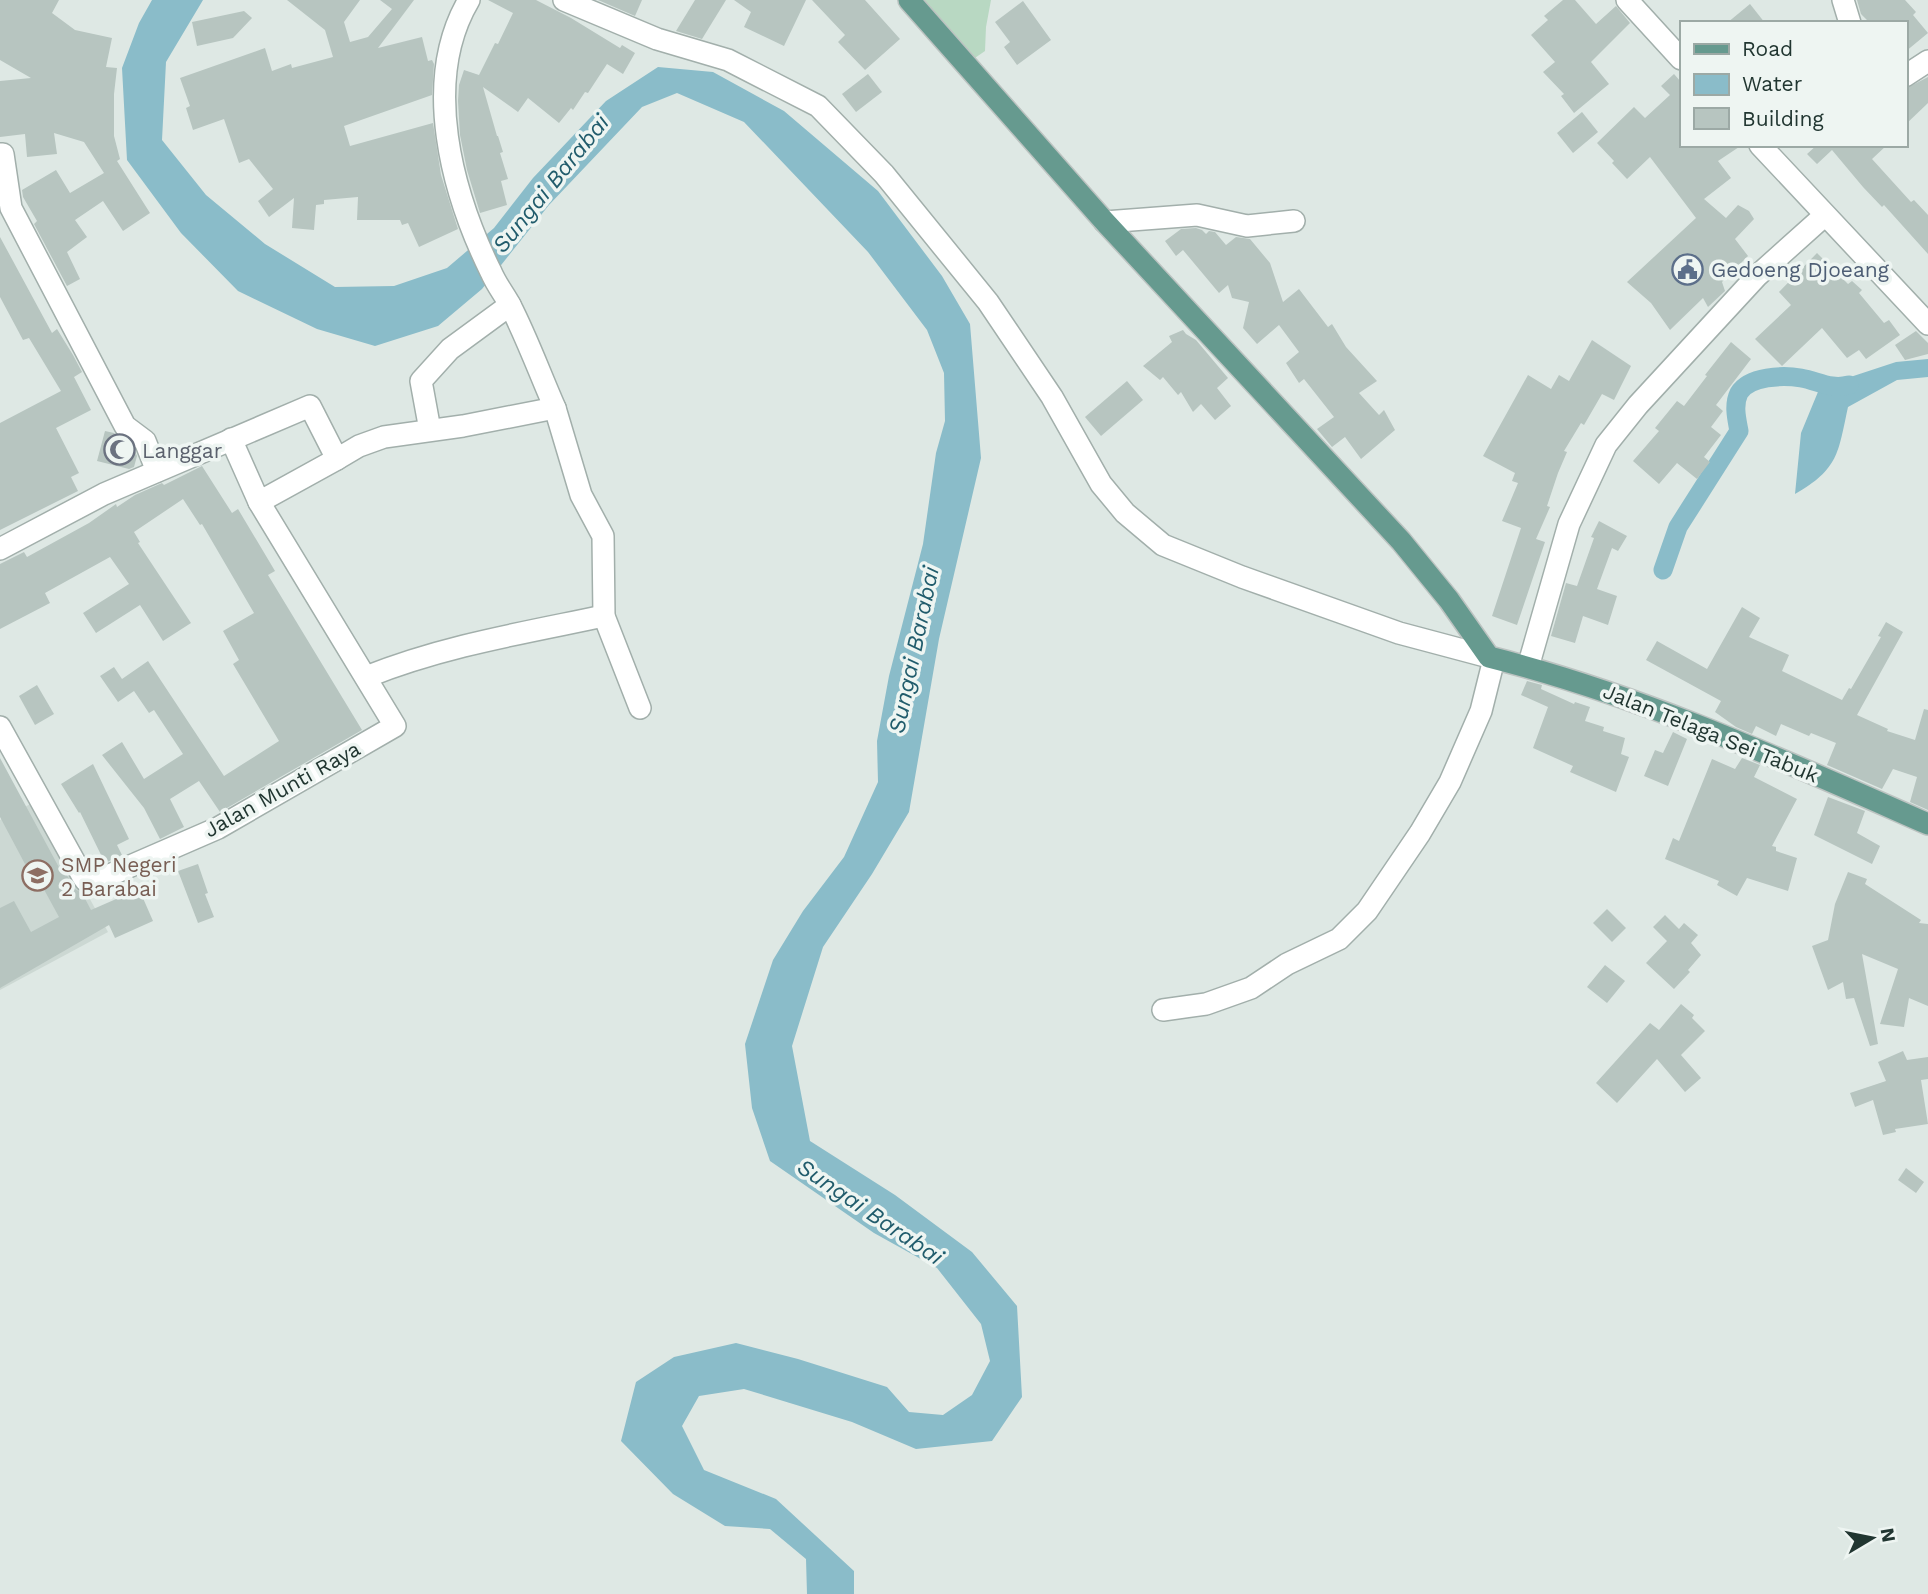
<svg xmlns="http://www.w3.org/2000/svg" width="1928" height="1594" font-family="'Work Sans',sans-serif">
<style>
.built{fill:#ccd8d3}
.green{fill:#b8d8c2}
.water{fill:#8abcc9}
.lines{fill:none;stroke-linecap:round;stroke-linejoin:round}
.canal{stroke:#8abcc9;stroke-width:19}
.building{fill:#b7c5c0}
.minor-casing{stroke:#a2afab;stroke-width:24}
.major-casing{stroke:#bcc3c1;stroke-width:24}
.minor{stroke:#fff;stroke-width:21}
.major{stroke:#669a8f;stroke-width:21}
.labels{text-anchor:middle;dominant-baseline:central;stroke-width:7;stroke-linejoin:round;paint-order:stroke}
.service-label{font-size:21px;fill:#4e5e75;stroke:#eef5f2;text-anchor:start}
.worship-label{font-size:21px;fill:#5b616d;stroke:#eef5f2;text-anchor:start}
.street-label{font-size:21px;fill:#213631;stroke:#eef5f2}
.education-label{font-size:21px;fill:#785e54;stroke:#eef5f2;text-anchor:start}
.water-label{font-size:23px;font-style:italic;fill:#215c6c;stroke:#eef5f2}
</style>
<rect width="100%" height="100%" fill="#dee8e4"/>
<!-- built -->
<path class="built" d="M36,801L108,932L0,990V820Z"/>
<!-- green -->
<path class="green" d="M913,0H991L986,27L985,51L969,62Z"/>
<!-- water -->
<g class="water">
<path d="M152,0H203L166,62L162,140L206,195L265,244L335,287L394,286L447,268L494,228L533,178L606,101L658,67L713,72L784,111L878,191L942,276L970,324L981,458L939,639L909,812L872,874L823,947L792,1046L810,1141L895,1195L972,1252L1017,1306L1022,1397L992,1441L916,1449L852,1422L744,1389L699,1396L682,1426L704,1470L776,1499L854,1571V1594H807L806,1559L770,1529L725,1526L673,1494L621,1441L636,1382L674,1357L736,1343L798,1359L887,1387L909,1412L943,1415L972,1395L990,1361L981,1324L937,1268L874,1233L770,1161L752,1108L745,1044L773,960L803,911L844,857L878,782L877,741L889,676L923,544L936,453L945,421L944,373L927,330L868,252L744,122L677,93L642,107L549,205L482,289L438,326L375,346L317,329L238,291L181,233L127,160L122,68L139,23Z"/>
<path d="M1928,359V377L1897,380L1848,407C1838,453 1839,469 1795,494L1801,433L1820,387L1896,362Z"/>
</g>
<g class="lines">
<!-- canal -->
<path class="canal" d="M1663,570L1678,527L1739,431C1737,420 1733,405 1739,393C1749,376 1783,375 1801,378C1818,381 1831,390 1849,385"/>
</g>
<!-- building -->
<g class="building">
<path d="M0,0H59L52,13L75,30L112,38L106,67L117,68L114,94V136L120,159L117,161L150,213L123,231L103,201L75,220L87,237L67,252L80,279L67,286L34,224L37,221L23,197L22,190L56,170L70,193L104,173L84,142L54,133L57,154L27,157L25,134L0,137V81L31,78L0,60Z"/>
<path d="M287,0H360L344,22L350,42L368,37L392,9L380,0H414L378,48L422,37L428,61L432,60L434,64L432,95L344,126L350,146L433,123L441,175L458,229L419,247L408,223L402,225L400,220H357L358,197L324,200V204L316,205L314,230L292,228L294,198L269,217L258,201L273,189L249,159L239,163L224,119L193,130L186,108L190,106L180,78L265,48L272,71L291,64L292,68L333,57L325,30Z"/>
<path d="M488,0H536L571,18L620,48L622,45L635,53L623,74L607,64L588,93L585,92L573,110L571,108L559,123L528,98L518,112L483,87L497,136H498L503,152L500,153L508,179L501,181L507,205L480,213L467,170L460,135L458,101L459,85L464,70L479,75L495,43L498,44L513,13Z"/>
<path d="M598,0H642L635,16Z"/>
<path d="M695,0H726L702,39L676,31Z"/>
<path d="M734,0H806L784,46L744,27L751,12Z"/>
<path d="M812,0H865L900,39L865,70L838,42L845,35Z"/>
<path d="M1563,0H1575L1596,24L1616,6L1630,23L1591,62L1609,84L1574,113L1561,96L1564,94L1543,72L1555,62L1531,35L1548,20L1544,16Z"/>
<path d="M1857,0H1905L1916,12L1913,15L1928,33L1905,52V23H1870L1861,14Z"/>
<path d="M1023,1L1051,40L1017,65L1004,47L1010,42L995,22Z"/>
<path d="M1750,4L1765,23H1727Z"/>
<path d="M244,11L252,18L233,38L197,46L192,22Z"/>
<path d="M868,74L882,92L856,112L842,94Z"/>
<path d="M1674,74L1681,82V145H1742L1718,161L1731,178L1704,199L1726,218L1738,205L1749,211L1754,219L1735,239L1748,256L1722,282L1725,291L1708,307L1703,298L1670,330L1651,303L1627,282L1696,218L1650,157L1627,179L1612,163L1614,161L1597,143L1634,107L1645,118L1670,95L1661,86Z"/>
<path d="M1928,77V103L1905,125V89Z"/>
<path d="M1582,112L1598,132L1573,153L1557,133Z"/>
<path d="M1817,145H1887L1872,159L1911,202L1914,200L1928,215V254L1884,205L1882,207L1863,187L1832,150L1817,164L1807,154Z"/>
<path d="M1196,228L1202,230L1206,234L1209,231L1215,232L1226,245L1236,237L1250,239L1270,263L1283,302L1299,289L1328,327L1332,324L1346,347L1377,381L1359,393L1379,415L1384,410L1395,430L1361,459L1345,437L1332,447L1317,429L1334,417L1304,379L1299,383L1286,363L1299,352L1279,325L1257,344L1243,328L1249,302L1232,298L1228,285L1219,293L1183,250L1176,256L1165,241L1181,229Z"/>
<path d="M0,237L52,333L57,329L73,355L82,372L74,377L91,410L56,428L79,473L71,477L78,491L0,530V423L61,391L29,338L23,340L0,297Z"/>
<path d="M1817,253L1848,284L1852,281L1862,290L1859,293L1884,323L1889,320L1900,335L1866,359L1859,350L1847,358L1822,328L1782,366L1755,339L1791,305L1779,292Z"/>
<path d="M1183,330L1186,334L1196,340L1228,378L1217,388L1231,406L1215,420L1201,404L1193,412L1181,392L1178,395L1163,377L1160,380L1143,366L1172,342L1169,336Z"/>
<path d="M1916,331L1928,343V354L1905,360L1895,345Z"/>
<path d="M1592,340L1631,366L1614,400L1602,394L1584,425L1581,423L1564,451L1567,452L1558,473L1547,506L1550,507L1536,539L1545,542L1517,625L1492,616L1521,528L1502,521L1518,483L1512,481L1515,473L1483,456L1528,375L1551,389L1559,375L1569,381Z"/>
<path d="M1731,342L1751,359L1716,405L1723,411L1711,427L1721,435L1704,457L1710,462L1697,479L1677,463L1659,484L1633,461L1659,431L1655,428L1677,401L1684,406L1707,376L1705,375Z"/>
<path d="M1127,381L1143,400L1101,436L1085,417Z"/>
<path d="M105,431L114,433L134,449L137,456L134,467L129,469L97,461Z"/>
<path d="M202,466L232,513L238,509L275,571L268,575L362,730L220,812L199,781L170,799L184,827L160,839L144,808L102,755L122,742L144,779L183,754L154,710L149,713L134,691L118,702L100,676L114,667L122,679L148,661L224,776L279,741L233,664L239,660L223,631L254,613L202,524L200,525L183,499L134,532L140,542L138,543L191,623L163,641L140,605L96,633L83,613L129,584L110,557L45,593L50,603L0,629V564L24,552L27,557L89,523L116,504L117,507L135,495L162,483L164,485Z"/>
<path d="M1599,521L1627,536L1618,551L1612,548L1597,589L1617,596L1608,625L1583,616L1575,643L1551,636L1566,583L1577,586L1594,538L1591,537Z"/>
<path d="M1742,607L1760,618L1749,637L1789,655L1782,671L1842,700L1849,688L1851,689L1881,637L1878,636L1886,622L1903,632L1857,715L1888,729L1887,731L1915,740L1924,709L1928,710V810L1910,802L1917,777L1893,769L1882,789L1827,765L1836,743L1811,733L1809,736L1781,724L1776,736L1756,726L1752,734L1736,727L1715,712L1721,701L1646,660L1657,641L1707,669Z"/>
<path d="M1527,681L1542,685L1541,689L1574,704L1575,702L1590,707L1585,721L1604,727L1603,731L1625,738L1621,754L1629,757L1616,792L1570,772L1573,766L1533,748L1548,707L1521,695Z"/>
<path d="M37,685L54,714L35,725L19,696Z"/>
<path d="M1673,732L1687,739L1668,786L1644,776L1655,750L1663,753Z"/>
<path d="M0,758L62,873L65,872L75,889L82,893L91,910L139,889L153,921L115,938L109,925L0,988V908L14,901L31,932L59,917L29,862L25,864L0,817Z"/>
<path d="M1742,758L1760,765L1754,777L1797,799L1772,846L1776,847V851L1797,858L1788,891L1747,878L1737,896L1717,885L1719,881L1665,859L1673,838L1679,841L1712,759L1735,769Z"/>
<path d="M93,764L129,839L117,845L122,855L105,863L80,812L79,813L61,784Z"/>
<path d="M1828,797L1865,811L1857,833L1880,846L1872,864L1814,835Z"/>
<path d="M198,864L208,893L205,894L214,917L198,923L178,871Z"/>
<path d="M1848,872L1867,879L1865,884L1921,920L1919,923L1928,924V1006L1909,998L1904,1027L1880,1024L1898,969L1862,954L1878,1044L1870,1046L1854,998L1846,999L1843,982L1828,990L1812,946L1828,940L1835,904Z"/>
<path d="M1607,909L1626,928L1612,942L1593,923Z"/>
<path d="M1665,915L1679,929L1684,923L1698,935L1691,943L1701,955L1688,970L1690,972L1674,989L1646,963L1667,941L1653,927Z"/>
<path d="M1605,965L1625,981L1607,1003L1587,987Z"/>
<path d="M1681,1004L1694,1015L1692,1018L1705,1031L1681,1055L1701,1078L1685,1092L1657,1059L1617,1103L1596,1083L1650,1023L1659,1030Z"/>
<path d="M1903,1051L1907,1060L1928,1057V1079L1921,1080L1928,1124L1895,1129L1896,1132L1883,1135L1873,1100L1855,1107L1850,1093L1886,1081L1878,1062Z"/>
<path d="M1906,1168L1924,1182L1916,1193L1898,1180Z"/>
</g>
<g class="lines">
<defs>
<g id="minor">
<path d="M564,0L657,39L728,60L818,106L884,174L988,302L1052,397L1101,484L1125,513L1163,545L1242,577L1399,633L1489,657"/>
<path d="M1627,0L1681,59"/>
<path d="M1843,0L1850,23"/>
<path d="M1905,76L1928,61"/>
<path d="M1760,145L1928,324"/>
<path d="M0,154H3L11,208L125,426L145,441L157,471"/>
<path d="M1105,222L1197,215L1247,226L1294,221"/>
<path d="M555,408L581,495L603,536L604,616L640,708"/>
<path d="M430,430L421,381L450,349L510,305"/>
<path d="M231,439L259,502L337,459"/>
<path d="M0,549L104,494L310,406L337,459L359,446L384,437L463,426L555,408C540,374 527,338 510,305C504,294 496,284 491,272C452,193 421,81 469,0"/>
<path d="M1528,667L1569,524L1606,445L1638,405L1757,276L1824,216"/>
<path d="M366,677C443,646 523,633 604,616"/>
<path d="M0,727L83,877L86,881H96L218,828L395,726L259,502"/>
<path d="M1163,1010L1206,1004L1251,988L1287,964L1339,939L1367,911L1420,833L1450,782L1481,711L1494,659"/>
</g>
<path id="major" d="M909,0L1105,222L1401,541L1449,600L1489,657C1641,695 1785,761 1928,824"/>
</defs>
<!-- minor casing -->
<use href="#minor" class="minor-casing"/>
<!-- major casing -->
<use href="#major" class="major-casing"/>
<!-- minor -->
<use href="#minor" class="minor"/>
<!-- major -->
<use href="#major" class="major"/>
</g>
<!-- icons -->
<defs>
<symbol id="civic-ring" viewBox="-11 -11 22 22"><circle r="9.5" fill="#eef5f2" stroke="#5c6f8a" stroke-width="1.5"/><path d="M-.6-6.5H3V-4.5H.6V-3L4-1V1h2V6H-6V1h2V-1L-.6-3ZM-1.2 2.5V6h2.4V2.5Z" fill="#5c6f8a"/></symbol>
<symbol id="mosque-ring" viewBox="-11 -11 22 22"><circle r="9.5" fill="#eef5f2" stroke="#6b7280" stroke-width="1.5"/><path d="M3.5-4.9A6 6 0 1 0 3.5 4.9A5 5 0 1 1 3.5-4.9Z" fill="#6b7280"/></symbol>
<symbol id="school-ring" viewBox="-11 -11 22 22"><circle r="9.5" fill="#eef5f2" stroke="#8d6e63" stroke-width="1.5"/><path d="M0-5L7-2L0 1L-7-2ZM-4 1L0 2.5L4 1V4Q0 6-4 4Z" fill="#8d6e63"/></symbol>
</defs>
<g fill-rule="evenodd">
<use href="#civic-ring" x="1670" y="252" width="35" height="35"/>
<use href="#mosque-ring" x="102" y="432" width="35" height="35"/>
<use href="#school-ring" x="20" y="858" width="35" height="35"/>
</g>
<g class="labels">
<!-- service labels -->
<g class="service-label">
<text x="1711" y="269">Gedoeng Djoeang</text>
</g>
<!-- worship labels -->
<g class="worship-label">
<text x="142" y="450">Langgar</text>
</g>
<!-- street labels -->
<g class="street-label">
<text transform="translate(1711 733) rotate(22)">Jalan Telaga Sei Tabuk</text>
<text transform="translate(282 789) rotate(-29)">Jalan Munti Raya</text>
</g>
<!-- education labels -->
<g class="education-label">
<text x="61" y="864">SMP Negeri<tspan x="61" dy="24">2 Barabai</tspan></text>
</g>
<!-- water labels -->
<g class="water-label">
<text transform="translate(551 184) rotate(-51)">Sungai Barabai</text>
<text transform="translate(914 650) rotate(-78)">Sungai Barabai</text>
<text transform="translate(870 1212) rotate(34)">Sungai Barabai</text>
</g>
</g>
<!-- legend -->
<rect x="1680" y="21" width="228" height="126" fill="#eef5f2" stroke="#9ca9a5" stroke-width="2"/>
<rect x="1694" y="44" width="35" height="10" fill="#669a8f" stroke="#9ca9a5" stroke-width="2"/>
<text x="1742" y="56" font-size="21" fill="#213631">Road</text>
<rect x="1694" y="74" width="35" height="21" fill="#8abcc9" stroke="#9ca9a5" stroke-width="2"/>
<text x="1742" y="91" font-size="21" fill="#213631">Water</text>
<rect x="1694" y="108" width="35" height="21" fill="#b7c5c0" stroke="#9ca9a5" stroke-width="2"/>
<text x="1742" y="126" font-size="21" fill="#213631">Building</text>
<!-- north arrow -->
<g transform="translate(1872 1538) rotate(80)" stroke="#eef5f2" stroke-width="5" paint-order="stroke">
<path d="M0-5L12 26L0 18L-12 26Z" fill="#213631"/>
<text y="-10" font-size="19" font-weight="bold" text-anchor="middle" fill="#213631">N</text>
</g>
</svg>
